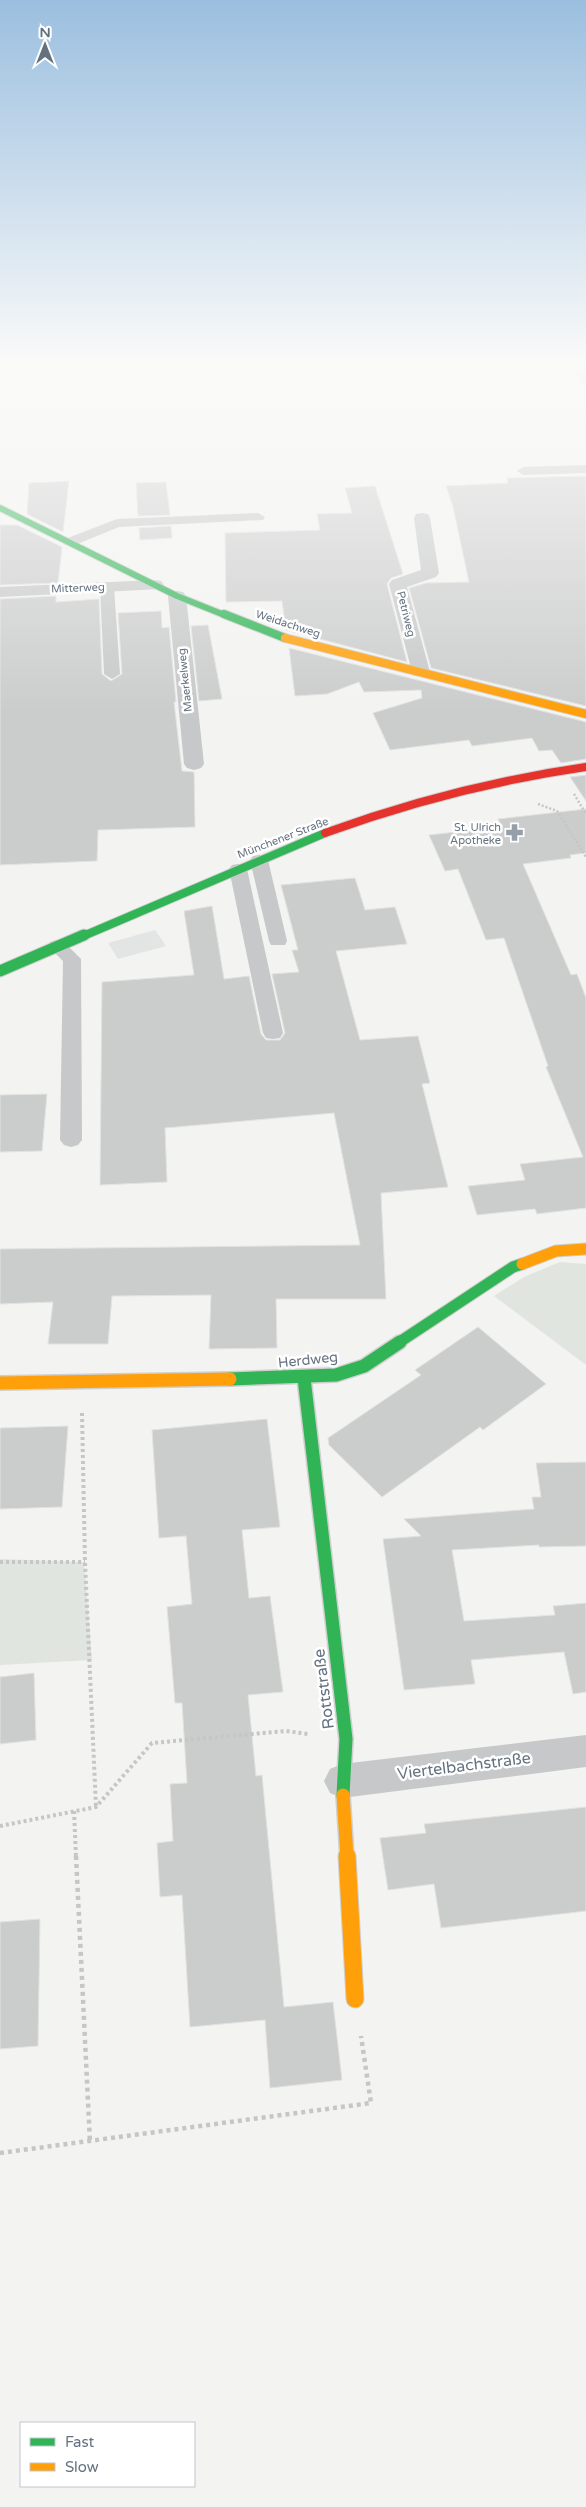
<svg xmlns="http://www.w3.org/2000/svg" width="586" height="2507" font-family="'Varela Round',sans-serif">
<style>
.built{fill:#e3e5e4}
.green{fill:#e1e5df}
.building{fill:#cbcccc;stroke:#e2e2e1}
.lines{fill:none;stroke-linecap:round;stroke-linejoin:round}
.fast-far3-casing{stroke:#cfcfcf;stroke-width:8}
.fast-far2-casing{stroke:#cfcfcf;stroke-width:10}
.fast-far1-casing{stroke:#cfcfcf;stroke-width:13}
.fast-casing{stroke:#cfcfcf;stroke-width:16}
.slow-far3-casing{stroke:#cfcfcf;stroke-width:10}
.slow-far2-casing{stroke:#cfcfcf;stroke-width:13}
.slow-far1-casing{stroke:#cfcfcf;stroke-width:16}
.slow-casing{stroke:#cfcfcf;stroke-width:19}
.jam-casing{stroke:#cfcfcf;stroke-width:10}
.path-far2{stroke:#c5c6c6;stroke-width:2.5;stroke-dasharray:2 2;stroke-linecap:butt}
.path-far1{stroke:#c5c6c6;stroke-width:4;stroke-dasharray:3 3;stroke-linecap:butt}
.path{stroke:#c5c6c6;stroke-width:4.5;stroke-dasharray:4 4;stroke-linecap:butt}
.lane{fill:#c7c8c9;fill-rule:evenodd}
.street{fill:#c7c8c9;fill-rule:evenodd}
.fast-far3{stroke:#30b455;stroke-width:6}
.fast-far2{stroke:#30b455;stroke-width:8}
.fast-far1{stroke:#30b455;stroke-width:11}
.fast{stroke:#30b455;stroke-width:13}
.slow-far3{stroke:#ff9f0a;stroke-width:8}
.slow-far2{stroke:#ff9f0a;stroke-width:11}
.slow-far1{stroke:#ff9f0a;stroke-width:13}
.slow{stroke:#ff9f0a;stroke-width:17}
.jam{stroke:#e5322d;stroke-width:8}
.labels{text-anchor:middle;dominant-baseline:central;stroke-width:5;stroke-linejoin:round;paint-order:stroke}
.far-street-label{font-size:11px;fill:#647280;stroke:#fff}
.far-poi-label{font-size:11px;fill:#647280;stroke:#fff;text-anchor:end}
.street-label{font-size:14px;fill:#647280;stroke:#fff}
.near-street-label{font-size:16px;fill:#647280;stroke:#fff}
</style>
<rect width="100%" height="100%" fill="#f3f3f1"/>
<!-- built -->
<path class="built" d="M155,930L166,946L118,959L108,943Z"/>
<!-- green -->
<g class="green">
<path d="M560,1262L586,1264V1365L494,1296L524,1277Z"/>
<path d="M0,1559L84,1562L92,1660L0,1665Z"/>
</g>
<!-- building -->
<g class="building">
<path d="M586,476V706L431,668L409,588L426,583L469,582L453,507L446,486L508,483L507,478Z"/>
<path d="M69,481L63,532L27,514L29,483Z"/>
<path d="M166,482L170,515L138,516L136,483Z"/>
<path d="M375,486L403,574L391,578L387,584L407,662L286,630L282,601L226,602L225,533L320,530L317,514L352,513L345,488Z"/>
<path d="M0,525H17L62,547L58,583L0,585Z"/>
<path d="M171,526L172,538L140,540L139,528Z"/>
<path d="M56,596V602L99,599L102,674L111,681L122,674L118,613L161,611L162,628L169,627L176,702H174L182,771L194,772L195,827L98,830L97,861L0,865V599Z"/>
<path d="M208,625L222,699L199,701L191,626Z"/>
<path d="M289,648L586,722V759L561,763L552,750L539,751L532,738L472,746L469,740L390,750L373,713L422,698L421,690L364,692L359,682L327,694L295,696Z"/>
<path d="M586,775V801L570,777Z"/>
<path d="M586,809V853L570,855L571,858L523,864L571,975L577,974L586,998V1208L537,1214L535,1209L477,1215L468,1186L525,1180L520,1164L583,1157L546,1067L548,1066L504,938L486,940L458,869L445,871L429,835L502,827L498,819Z"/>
<path d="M355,878L365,910L395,907L407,944L336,951L360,1040L418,1036L430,1083L422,1084L448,1187L381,1193L386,1299H276L277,1348L209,1349L211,1295L112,1296L108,1344H48L53,1302L0,1304V1249L360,1245L334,1113L165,1128L167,1182L100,1185L102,982L194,975L184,911L212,906L224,979L249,976L261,1034L266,1040H280L285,1033L272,974L299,972L292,950H298L281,885Z"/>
<path d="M47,1094L42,1151L0,1152V1095Z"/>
<path d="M478,1327L546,1384L483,1430L480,1427L382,1497L329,1445L328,1438L421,1375L415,1370Z"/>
<path d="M267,1419L280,1527L242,1530L249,1598L270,1596L283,1692L248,1695L256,1776L262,1775L284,2007L333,2002L342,2080L270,2088L265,2020L190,2027L182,1895L160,1897L157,1843L173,1841L170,1784L187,1783L182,1703H175L167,1607L192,1604L186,1536L159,1538L152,1430Z"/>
<path d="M68,1426L62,1507L0,1509V1428Z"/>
<path d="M586,1462V1546L539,1547V1545L452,1550L464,1621L555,1615L553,1606L586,1603V1692L573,1694L564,1652L471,1660L475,1684L404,1690L383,1539L421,1536L404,1519L534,1509L532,1497H541L536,1463Z"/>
<path d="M34,1673L36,1740L0,1744V1677Z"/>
<path d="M586,1807V1911L441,1928L434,1884L388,1890L380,1838L426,1833L424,1824Z"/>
<path d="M40,1919L38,2046L0,2049V1922Z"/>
</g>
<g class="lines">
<defs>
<path id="fast-far3" d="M0,508L177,596L227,616"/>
<g id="fast-far2">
<path d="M224,614L285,638"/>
<path d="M81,937L325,833"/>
</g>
<g id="fast-far1">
<path d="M0,971L84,935"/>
<path d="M398,1343L513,1267L522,1264"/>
</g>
<g id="fast">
<path d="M304,1378L346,1739L343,1795"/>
<path d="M230,1379L336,1375L364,1366L400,1342"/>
</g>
<path id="slow-far3" d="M285,638L586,714"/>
<path id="slow-far2" d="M522,1264L556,1251L586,1249"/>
<g id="slow-far1">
<path d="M0,1383L230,1379"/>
<path d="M343,1795L347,1857"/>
</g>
<path id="slow" d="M347,1856L355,1999"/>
<path id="jam" d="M325,833C410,802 496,780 586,767"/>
</defs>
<!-- fast-far3 casing -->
<use href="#fast-far3" class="fast-far3-casing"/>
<!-- fast-far2 casing -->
<use href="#fast-far2" class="fast-far2-casing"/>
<!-- fast-far1 casing -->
<use href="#fast-far1" class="fast-far1-casing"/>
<!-- fast casing -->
<use href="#fast" class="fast-casing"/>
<!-- slow-far3 casing -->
<use href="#slow-far3" class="slow-far3-casing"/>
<!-- slow-far2 casing -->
<use href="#slow-far2" class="slow-far2-casing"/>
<!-- slow-far1 casing -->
<use href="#slow-far1" class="slow-far1-casing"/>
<!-- slow casing -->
<use href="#slow" class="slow-casing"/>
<!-- jam casing -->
<use href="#jam" class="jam-casing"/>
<!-- path-far2 -->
<g class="path-far2">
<path d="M574,794L586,814"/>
<path d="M538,804L557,811L586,857"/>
</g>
<!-- path-far1 -->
<g class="path-far1">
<path d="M82,1413L85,1562L96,1807"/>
<path d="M0,1562H85"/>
<path d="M74,1811L76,1857"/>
<path d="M0,1826L96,1807L152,1743L286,1731L308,1734"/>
</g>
<!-- path -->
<g class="path">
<path d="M76,1856L90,2142"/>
<path d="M0,2153L371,2103L361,2036"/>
</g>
<!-- lane -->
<g class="lane">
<path d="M586,465V473L523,475L517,471L523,467Z"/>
<path d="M258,513L265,517L263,520L119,527L75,545H65L63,542L65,539L117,519Z"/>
<path d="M107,583L114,587L120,674L112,679L104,674L100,587Z"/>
<path d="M259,855L265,856L268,860L287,941L285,945H271L269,941L250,860L253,856Z"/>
<path d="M238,864L244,865L247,869L283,1033L280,1038L273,1039L266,1038L263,1033L229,869L232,865Z"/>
<path d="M57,940L64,942L81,959L82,1140L78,1145L71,1147L64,1145L60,1140L63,961L48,946L50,942Z"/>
</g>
<!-- street -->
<g class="street">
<path d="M569,361H583L586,367V385L581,384Z"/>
<path d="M422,513L428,514L430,518L439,573L436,577L407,587L430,672L428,676H414L412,672L389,584L392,580L421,570L414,518L416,514Z"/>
<path d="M155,580L161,581L164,585L161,589L0,597V587Z"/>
<path d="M177,591L183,592L186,596L204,764L201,768L194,770L187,768L184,764L168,596L171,592Z"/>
<path d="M586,1735V1767L342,1798L330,1793L324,1781L330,1769L342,1764Z"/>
</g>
<!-- fast-far3 -->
<use href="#fast-far3" class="fast-far3"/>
<!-- fast-far2 -->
<use href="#fast-far2" class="fast-far2"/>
<!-- fast-far1 -->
<use href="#fast-far1" class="fast-far1"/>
<!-- fast -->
<use href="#fast" class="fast"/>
<!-- slow-far3 -->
<use href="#slow-far3" class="slow-far3"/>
<!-- slow-far2 -->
<use href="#slow-far2" class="slow-far2"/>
<!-- slow-far1 -->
<use href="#slow-far1" class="slow-far1"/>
<!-- slow -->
<use href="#slow" class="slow"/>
<!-- jam -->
<use href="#jam" class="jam"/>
</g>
<!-- sky -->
<linearGradient id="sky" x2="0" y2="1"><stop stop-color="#9bbfdf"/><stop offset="0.51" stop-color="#fafaf9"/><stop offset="1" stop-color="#fafaf9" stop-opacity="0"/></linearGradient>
<rect width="586" height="712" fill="url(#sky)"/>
<!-- icons -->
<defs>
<symbol id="pharmacy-bare" viewBox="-9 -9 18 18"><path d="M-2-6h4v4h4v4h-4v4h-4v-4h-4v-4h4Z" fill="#969fa8" stroke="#fff" stroke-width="2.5" paint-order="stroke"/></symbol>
</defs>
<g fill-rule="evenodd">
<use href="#pharmacy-bare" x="502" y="820" width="25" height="25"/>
</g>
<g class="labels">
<!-- far-street labels -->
<g class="far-street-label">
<text transform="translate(78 588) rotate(-2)">Mitterweg</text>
<text transform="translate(406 614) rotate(76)">Petriweg</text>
<text transform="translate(288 624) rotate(18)">Weidachweg</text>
<text transform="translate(185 680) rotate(-96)">Maerkelweg</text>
<text transform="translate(283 838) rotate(-21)">Münchener Straße</text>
</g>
<!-- far-poi labels -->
<g class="far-poi-label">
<text x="501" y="827">St. Ulrich<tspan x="501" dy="13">Apotheke</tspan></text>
</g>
<!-- street labels -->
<g class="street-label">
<text transform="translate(308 1360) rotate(-6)">Herdweg</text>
</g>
<!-- near-street labels -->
<g class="near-street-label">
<text transform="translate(324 1689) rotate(-97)">Rottstraße</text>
<text transform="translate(464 1766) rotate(-7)">Viertelbachstraße</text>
</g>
</g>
<!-- legend -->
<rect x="20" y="2422" width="175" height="65" fill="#ffffff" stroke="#c1c7cc"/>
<rect x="30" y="2438" width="25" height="8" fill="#30b455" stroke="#c1c7cc"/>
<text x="65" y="2447" font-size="15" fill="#647280">Fast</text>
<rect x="30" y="2463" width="25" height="8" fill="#ff9f0a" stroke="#c1c7cc"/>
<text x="65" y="2472" font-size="15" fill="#647280">Slow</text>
<!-- north arrow -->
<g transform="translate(45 45)" stroke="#ffffff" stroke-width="4" paint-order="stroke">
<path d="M0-4L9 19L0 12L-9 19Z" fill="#647280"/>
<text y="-8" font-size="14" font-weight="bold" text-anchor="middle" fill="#647280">N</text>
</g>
</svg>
